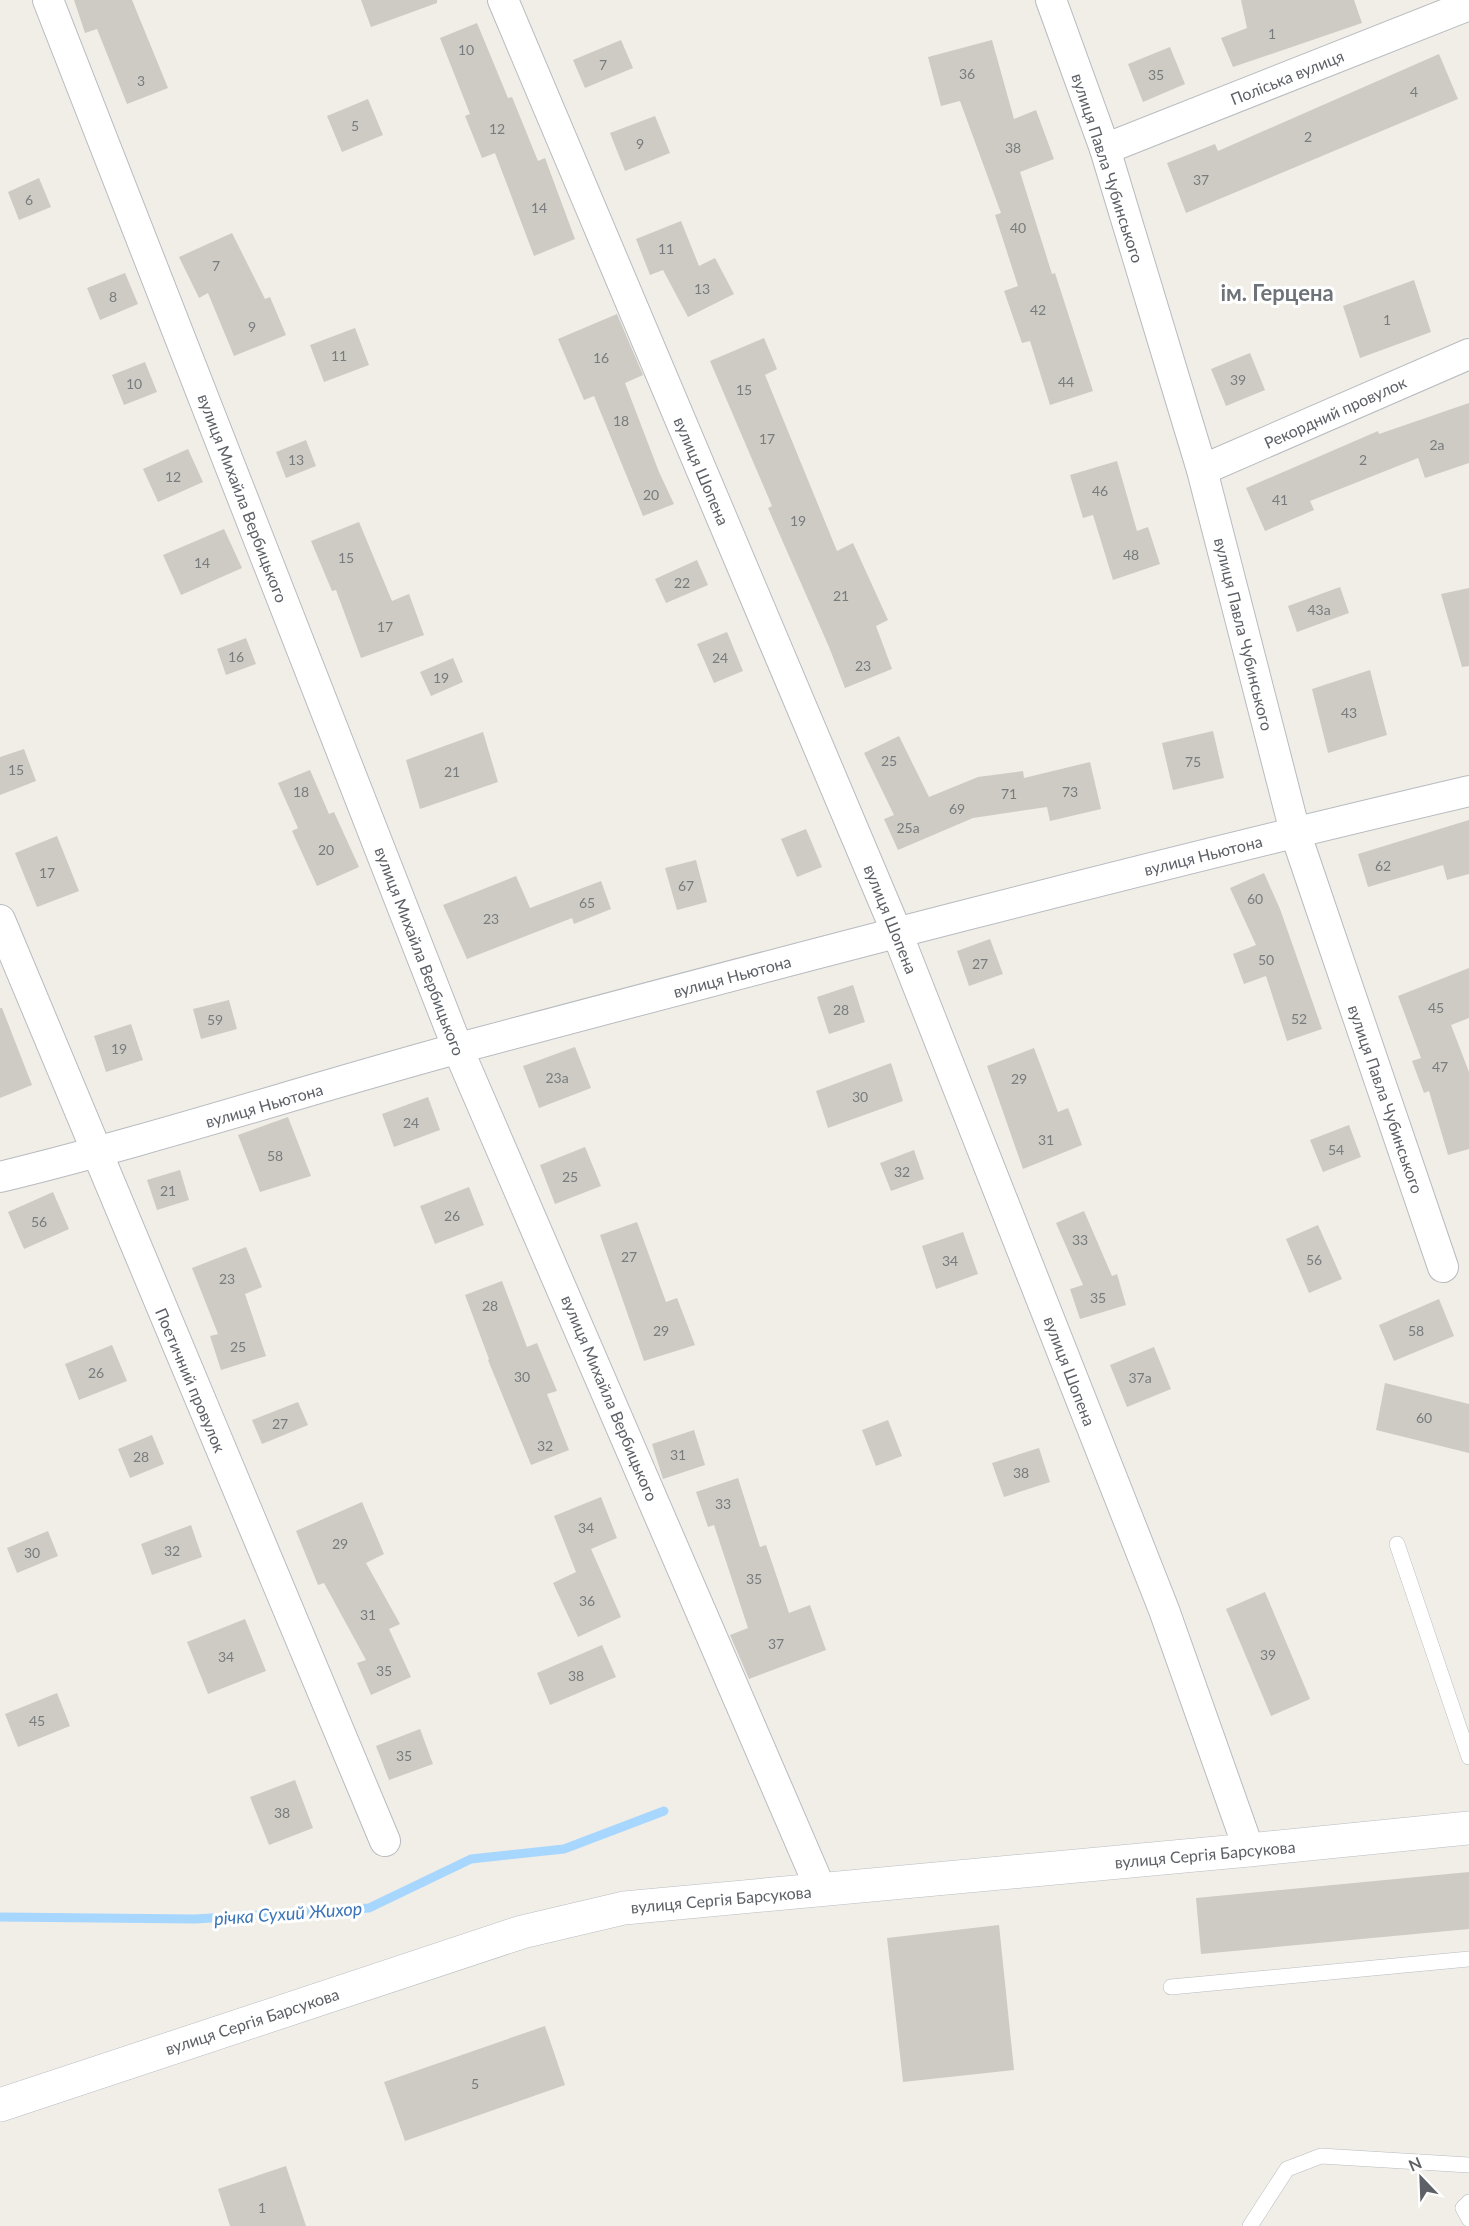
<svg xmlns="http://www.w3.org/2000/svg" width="1469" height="2226" font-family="Lato,sans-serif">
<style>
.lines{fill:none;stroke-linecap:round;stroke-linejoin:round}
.stream{stroke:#a7d6ff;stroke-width:9}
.building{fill:#cdcbc4}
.service-casing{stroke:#b8bbc0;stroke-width:16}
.minor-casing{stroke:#b8bbc0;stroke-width:32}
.secondary-casing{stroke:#b9bcc2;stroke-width:34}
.service{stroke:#fff;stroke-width:15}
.minor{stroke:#fff;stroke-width:30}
.secondary{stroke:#fff;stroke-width:33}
.labels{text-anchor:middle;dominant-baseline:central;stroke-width:6;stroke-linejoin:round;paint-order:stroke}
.number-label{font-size:14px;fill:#797c7e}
.street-label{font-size:16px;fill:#5d6167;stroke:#fff}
.water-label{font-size:18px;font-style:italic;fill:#3c75b8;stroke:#fff}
.district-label{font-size:22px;font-weight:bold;fill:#6e7379;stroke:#fff}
</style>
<rect width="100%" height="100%" fill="#f0eee6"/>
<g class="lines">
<!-- stream -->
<path class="stream" d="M0,1917L195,1919L369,1908L471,1859L564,1849L664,1811"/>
</g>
<!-- building -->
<g class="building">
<path d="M74,0H132L168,88L127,104L97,29L85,33Z"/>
<path d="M361,0H437V3L371,27Z"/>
<path d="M1241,0H1354L1362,23L1233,67L1221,38L1247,28Z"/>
<path d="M477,23L508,98L512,97L538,161L545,158L575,239L534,256L495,153L482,158L465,116L470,114L440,38Z"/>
<path d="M621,40L633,68L585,88L573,60Z"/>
<path d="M992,40L1014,119L1036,110L1054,159L1020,172L1052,274L1055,273L1093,391L1050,405L1030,341L1022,343L1004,291L1018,286L995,215L1001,213L960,101L941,106L928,57Z"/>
<path d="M1170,47L1185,84L1143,102L1128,64Z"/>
<path d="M1439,54L1458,99L1186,213L1167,163L1215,144L1218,151Z"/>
<path d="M368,99L383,135L342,152L327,116Z"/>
<path d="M655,116L670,153L625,171L610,133Z"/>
<path d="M39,178L51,207L19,220L8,192Z"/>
<path d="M681,221L699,266L715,258L734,294L688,317L663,270L650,275L636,239Z"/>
<path d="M232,233L265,299L270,297L286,335L234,356L208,293L199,298L179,257Z"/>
<path d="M125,273L138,304L100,320L87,288Z"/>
<path d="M1414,280L1431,332L1360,358L1343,306Z"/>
<path d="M617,314L643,375L625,383L659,472L674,504L643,516L594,396L584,400L558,339Z"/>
<path d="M355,328L369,365L324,382L310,345Z"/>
<path d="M764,338L777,369L765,375L837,551L853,543L888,620L876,626L892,669L845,688L829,647L768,508L772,506L710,361Z"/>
<path d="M1250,353L1265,390L1226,406L1211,369Z"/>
<path d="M145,362L157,392L124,405L112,375Z"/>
<path d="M1469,403V463L1425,478L1418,458L1310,501L1314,510L1265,531L1246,488L1378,431L1379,434Z"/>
<path d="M306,440L316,466L286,478L276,452Z"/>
<path d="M188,449L203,482L158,502L143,469Z"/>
<path d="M1117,461L1137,531L1148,527L1160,564L1113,580L1093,515L1083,518L1070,475Z"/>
<path d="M359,522L392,601L409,594L424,635L361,658L336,590L332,591L311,541Z"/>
<path d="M224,529L242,568L181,595L163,555Z"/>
<path d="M697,560L708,585L666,603L655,579Z"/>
<path d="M1340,587L1349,613L1297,632L1288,606Z"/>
<path d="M1469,588V666L1462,667L1441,594Z"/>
<path d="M727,632L743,671L714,683L697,644Z"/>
<path d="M246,638L256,664L226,675L217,649Z"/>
<path d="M453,658L463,682L431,696L420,672Z"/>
<path d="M1370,670L1387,735L1328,753L1312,689Z"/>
<path d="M1213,731L1224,778L1173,790L1162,743Z"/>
<path d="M483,732L498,782L420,809L406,760Z"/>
<path d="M899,736L929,797L978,777L1023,771L1024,778L1090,762L1101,809L1050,821L1047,807L973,818L898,850L884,819L894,815L864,753Z"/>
<path d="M24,749L36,781L0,795V757Z"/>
<path d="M310,770L329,814L334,812L359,867L317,886L292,831L298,828L278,783Z"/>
<path d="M1469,820V874L1447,880L1443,865L1368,887L1358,854Z"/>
<path d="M806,829L822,867L797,877L781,839Z"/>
<path d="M57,836L79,891L37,907L15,853Z"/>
<path d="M696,860L707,902L677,910L665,868Z"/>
<path d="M1264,873L1280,909L1322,1029L1287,1041L1266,976L1244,984L1233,954L1256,945L1230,888Z"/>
<path d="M516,876L530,908L601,881L611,909L574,924L572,918L467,959L443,905Z"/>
<path d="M990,939L1003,974L969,986L957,951Z"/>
<path d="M1469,968V1018L1451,1025L1469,1072V1149L1448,1155L1429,1091L1424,1093L1412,1061L1421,1058L1398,996Z"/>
<path d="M853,985L865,1022L829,1034L817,997Z"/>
<path d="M229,1000L237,1029L201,1039L193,1009Z"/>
<path d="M0,1008H2L32,1085L0,1098Z"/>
<path d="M131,1024L143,1060L106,1072L94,1036Z"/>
<path d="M575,1047L591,1088L539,1108L523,1066Z"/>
<path d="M1034,1048L1058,1112L1068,1108L1082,1145L1023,1169L987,1066Z"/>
<path d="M891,1063L903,1101L828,1128L816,1091Z"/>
<path d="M428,1097L440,1130L394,1147L382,1114Z"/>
<path d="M288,1117L311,1176L260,1192L238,1135Z"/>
<path d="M1349,1125L1361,1157L1323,1172L1310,1140Z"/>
<path d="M585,1147L601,1186L555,1204L540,1165Z"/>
<path d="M914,1150L924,1179L891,1191L880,1163Z"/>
<path d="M180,1170L189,1200L157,1210L147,1180Z"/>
<path d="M469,1187L484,1225L435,1244L420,1206Z"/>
<path d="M53,1192L69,1229L24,1249L8,1212Z"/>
<path d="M1084,1211L1112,1276L1117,1274L1126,1305L1080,1319L1070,1289L1083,1285L1056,1223Z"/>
<path d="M637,1222L666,1302L677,1298L695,1345L644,1361L600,1235Z"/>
<path d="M1318,1225L1342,1279L1309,1293L1286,1239Z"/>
<path d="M963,1232L978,1274L936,1289L922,1246Z"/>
<path d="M246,1247L262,1287L245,1294L266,1356L221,1370L210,1336L218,1334L192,1268Z"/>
<path d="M502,1281L527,1347L537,1343L557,1391L547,1394L569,1450L531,1465L488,1360L489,1359L465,1295Z"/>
<path d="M1439,1299L1454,1336L1394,1361L1379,1325Z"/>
<path d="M112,1345L127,1381L79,1400L65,1364Z"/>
<path d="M1154,1347L1171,1389L1127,1407L1110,1365Z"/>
<path d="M1385,1383L1469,1404V1453L1376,1430Z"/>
<path d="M298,1402L308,1425L262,1444L252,1420Z"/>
<path d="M888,1420L902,1456L876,1466L862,1430Z"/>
<path d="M694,1430L705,1465L663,1479L652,1444Z"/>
<path d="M152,1435L164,1464L130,1478L118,1449Z"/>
<path d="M1039,1448L1050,1482L1004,1497L992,1463Z"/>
<path d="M738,1478L760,1547L766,1545L789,1613L810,1605L826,1650L749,1679L730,1635L748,1628L714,1525L708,1527L696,1492Z"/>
<path d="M601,1497L617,1538L591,1549L621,1617L578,1637L553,1583L576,1572L554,1516Z"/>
<path d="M362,1502L384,1554L366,1563L400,1624L389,1629L411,1677L371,1695L357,1663L366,1660L324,1583L318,1585L296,1531Z"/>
<path d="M191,1525L202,1557L152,1575L141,1544Z"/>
<path d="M48,1531L58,1556L17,1573L7,1548Z"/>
<path d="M1265,1592L1310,1699L1271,1716L1226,1609Z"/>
<path d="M245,1619L266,1671L208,1694L187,1642Z"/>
<path d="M602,1645L616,1677L550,1705L537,1673Z"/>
<path d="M57,1693L70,1726L18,1747L5,1714Z"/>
<path d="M420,1729L433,1764L389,1780L376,1746Z"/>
<path d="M295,1780L313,1828L269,1845L250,1797Z"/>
<path d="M1469,1872V1929L1201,1954L1196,1898Z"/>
<path d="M999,1925L1014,2070L903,2082L887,1938Z"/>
<path d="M545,2026L565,2085L405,2141L384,2082Z"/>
<path d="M286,2166L306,2226H230L218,2189Z"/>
</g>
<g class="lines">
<defs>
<g id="service">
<path d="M1397,1544L1469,1757"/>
<path d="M1171,1987L1469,1959"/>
<path d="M1469,2202L1463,2208L1469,2219"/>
<path d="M1250,2226L1287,2169L1321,2156L1469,2165"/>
</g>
<g id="minor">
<path d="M48,0L458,1049L821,1890"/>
<path d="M503,0L897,933L1164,1610L1249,1850"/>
<path d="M1051,0L1105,149L1202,470L1295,832L1443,1267"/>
<path d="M1105,149L1469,5"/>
<path d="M1202,470L1469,354"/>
<path d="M0,920L385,1841"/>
<path d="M0,1177C156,1139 308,1089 463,1047C797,958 1132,870 1469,791"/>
</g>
<path id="secondary" d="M0,2105L522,1932L624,1908L1249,1850L1469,1828"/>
</defs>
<!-- service casing -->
<use href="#service" class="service-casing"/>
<!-- minor casing -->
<use href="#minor" class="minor-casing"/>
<!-- secondary casing -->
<use href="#secondary" class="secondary-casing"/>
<!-- service -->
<use href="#service" class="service"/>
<!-- minor -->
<use href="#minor" class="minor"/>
<!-- secondary -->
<use href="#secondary" class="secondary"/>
</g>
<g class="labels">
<!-- number labels -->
<g class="number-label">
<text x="1272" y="33">1</text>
<text x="466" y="49">10</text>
<text x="603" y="64">7</text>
<text x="967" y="73">36</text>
<text x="1156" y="74">35</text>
<text x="141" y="80">3</text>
<text x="1414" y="91">4</text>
<text x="355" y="125">5</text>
<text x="497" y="128">12</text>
<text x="1308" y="136">2</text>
<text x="640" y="143">9</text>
<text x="1013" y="147">38</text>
<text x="1201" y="179">37</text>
<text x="29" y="199">6</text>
<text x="539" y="207">14</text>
<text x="1018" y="227">40</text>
<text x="666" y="248">11</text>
<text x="216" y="265">7</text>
<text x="702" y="288">13</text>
<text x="113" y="296">8</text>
<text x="1038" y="309">42</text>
<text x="1387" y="319">1</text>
<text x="252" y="326">9</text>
<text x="339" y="355">11</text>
<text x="601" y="357">16</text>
<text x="1238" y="379">39</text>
<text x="1066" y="381">44</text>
<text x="134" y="383">10</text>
<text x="744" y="389">15</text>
<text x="621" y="420">18</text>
<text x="767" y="438">17</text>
<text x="1437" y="444">2а</text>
<text x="296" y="459">13</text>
<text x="1363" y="459">2</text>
<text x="173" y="476">12</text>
<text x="1100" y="490">46</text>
<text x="651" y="494">20</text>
<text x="1280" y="499">41</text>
<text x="798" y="520">19</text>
<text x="1131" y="554">48</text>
<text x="346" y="557">15</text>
<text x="202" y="562">14</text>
<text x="682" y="582">22</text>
<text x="841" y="595">21</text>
<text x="1319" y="609">43а</text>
<text x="385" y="626">17</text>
<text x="236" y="656">16</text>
<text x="720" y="657">24</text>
<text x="863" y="665">23</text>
<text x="441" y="677">19</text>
<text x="1349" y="712">43</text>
<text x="889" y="760">25</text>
<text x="1193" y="761">75</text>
<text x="16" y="769">15</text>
<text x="452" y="771">21</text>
<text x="301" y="791">18</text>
<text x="1070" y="791">73</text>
<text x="1009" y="793">71</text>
<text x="957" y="808">69</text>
<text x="908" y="827">25а</text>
<text x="326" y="849">20</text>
<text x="1383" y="865">62</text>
<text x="47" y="872">17</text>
<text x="686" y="885">67</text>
<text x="1255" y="898">60</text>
<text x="587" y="902">65</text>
<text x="491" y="918">23</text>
<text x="1266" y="959">50</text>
<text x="980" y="963">27</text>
<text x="1436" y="1007">45</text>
<text x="841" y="1009">28</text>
<text x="1299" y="1018">52</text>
<text x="215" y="1019">59</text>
<text x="119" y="1048">19</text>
<text x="1440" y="1066">47</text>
<text x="557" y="1077">23а</text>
<text x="1019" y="1078">29</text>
<text x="860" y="1096">30</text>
<text x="411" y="1122">24</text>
<text x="1046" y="1139">31</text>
<text x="1336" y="1149">54</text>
<text x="275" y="1155">58</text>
<text x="902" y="1171">32</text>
<text x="570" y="1176">25</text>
<text x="168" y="1190">21</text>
<text x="452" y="1215">26</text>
<text x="39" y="1221">56</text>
<text x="1080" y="1239">33</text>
<text x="629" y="1256">27</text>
<text x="1314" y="1259">56</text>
<text x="950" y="1260">34</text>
<text x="227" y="1278">23</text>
<text x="1098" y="1297">35</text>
<text x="490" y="1305">28</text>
<text x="661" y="1330">29</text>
<text x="1416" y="1330">58</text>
<text x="238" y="1346">25</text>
<text x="96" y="1372">26</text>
<text x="522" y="1376">30</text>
<text x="1140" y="1377">37а</text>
<text x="1424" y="1417">60</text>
<text x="280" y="1423">27</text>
<text x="545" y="1445">32</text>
<text x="678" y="1454">31</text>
<text x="141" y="1456">28</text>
<text x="1021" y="1472">38</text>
<text x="723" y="1503">33</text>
<text x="586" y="1527">34</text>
<text x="340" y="1543">29</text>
<text x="172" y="1550">32</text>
<text x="32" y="1552">30</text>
<text x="754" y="1578">35</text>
<text x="587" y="1600">36</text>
<text x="368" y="1614">31</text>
<text x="776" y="1643">37</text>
<text x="1268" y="1654">39</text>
<text x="226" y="1656">34</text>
<text x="384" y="1670">35</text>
<text x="576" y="1675">38</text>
<text x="37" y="1720">45</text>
<text x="404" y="1755">35</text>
<text x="282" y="1812">38</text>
<text x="475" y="2083">5</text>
<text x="262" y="2207">1</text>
</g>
<!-- street labels -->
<g class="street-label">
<text transform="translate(1287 77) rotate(-22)">Поліська вулиця</text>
<text transform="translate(1108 168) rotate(72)">вулиця Павла Чубинського</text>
<text transform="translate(1335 412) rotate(-24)">Рекордний провулок</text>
<text transform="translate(702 471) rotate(67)">вулиця Шопена</text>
<text transform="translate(243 498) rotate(69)">вулиця Михайла Вербицького</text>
<text transform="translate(1244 634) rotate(76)">вулиця Павла Чубинського</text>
<text transform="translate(1203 855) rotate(-14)">вулиця Ньютона</text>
<text transform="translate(891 919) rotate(68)">вулиця Шопена</text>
<text transform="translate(420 951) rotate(69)">вулиця Михайла Вербицького</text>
<text transform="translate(732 976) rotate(-15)">вулиця Ньютона</text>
<text transform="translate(1386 1099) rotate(71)">вулиця Павла Чубинського</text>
<text transform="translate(264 1105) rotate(-16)">вулиця Ньютона</text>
<text transform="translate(1070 1371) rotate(69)">вулиця Шопена</text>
<text transform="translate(191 1380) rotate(67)">Поетичний провулок</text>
<text transform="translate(610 1398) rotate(67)">вулиця Михайла Вербицького</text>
<text transform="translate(1205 1854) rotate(-5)">вулиця Сергія Барсукова</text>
<text transform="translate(721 1899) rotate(-5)">вулиця Сергія Барсукова</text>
<text transform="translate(252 2021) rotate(-18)">вулиця Сергія Барсукова</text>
</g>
<!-- water labels -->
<g class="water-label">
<text transform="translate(288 1913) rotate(-4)">річка Сухий Жихор</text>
</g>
<!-- district labels -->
<g class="district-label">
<text x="1277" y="292">ім. Герцена</text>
</g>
</g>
<!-- north arrow -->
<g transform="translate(1421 2178) rotate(337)" stroke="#ffffff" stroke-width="4.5" paint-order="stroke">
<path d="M0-4.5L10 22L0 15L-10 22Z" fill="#5d6167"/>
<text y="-9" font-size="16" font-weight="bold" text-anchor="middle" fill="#5d6167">N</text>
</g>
</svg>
